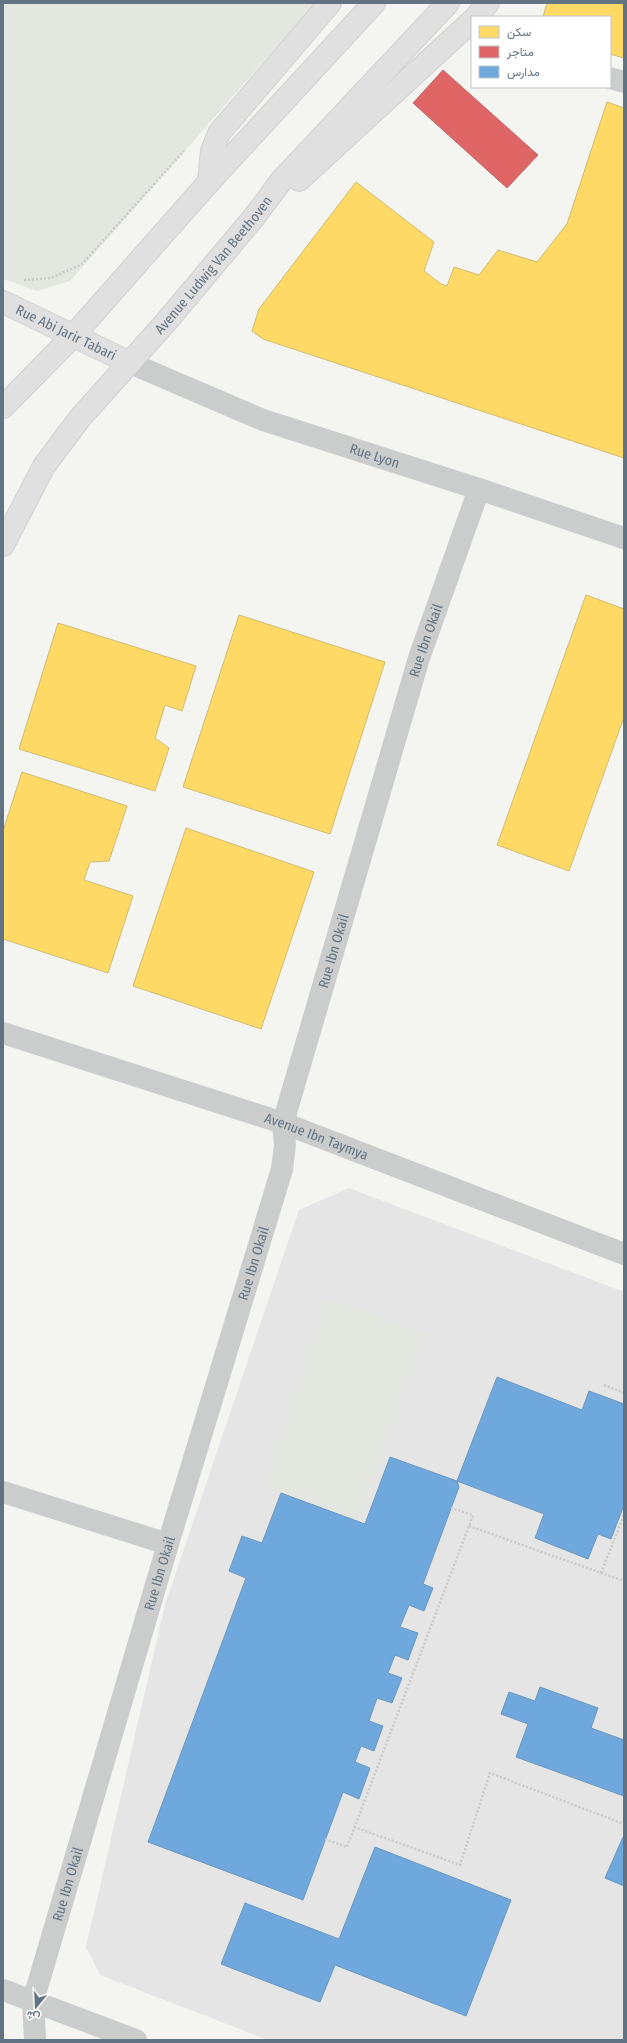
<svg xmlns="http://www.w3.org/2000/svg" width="627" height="2043" font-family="'Fira Sans Condensed',Vazirmatn,sans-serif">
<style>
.built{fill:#e4e5e4}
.green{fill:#e3e7df}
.homes{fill:#ffd966;stroke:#d0bb6f}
.shops{fill:#e06666;stroke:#ba6a6f}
.schools{fill:#6fa8dc;stroke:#6b98c1}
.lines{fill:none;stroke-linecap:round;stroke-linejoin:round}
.secondary-casing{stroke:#d0d2d1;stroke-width:24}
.highway-casing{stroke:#d0d1d0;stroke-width:24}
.path{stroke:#c9caca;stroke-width:2.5;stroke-dasharray:2 2;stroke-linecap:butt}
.street{stroke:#cbcdcd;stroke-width:22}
.secondary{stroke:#e0e0e0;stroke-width:22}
.highway{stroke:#e0e0e0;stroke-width:22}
.labels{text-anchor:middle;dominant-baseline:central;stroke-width:4;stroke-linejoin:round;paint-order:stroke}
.street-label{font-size:14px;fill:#627483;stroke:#fff}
</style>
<rect width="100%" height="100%" fill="#f4f4f1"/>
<!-- built -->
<path class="built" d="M349,1188L624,1292V2040H268L100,1975L86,1947L165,1605L299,1210Z"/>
<!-- green -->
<g class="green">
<path d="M3,3H315L70,281L37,291L3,279Z"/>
<path d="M327,1299L424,1333L356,1521L265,1488Z"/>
</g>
<!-- homes -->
<g class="homes">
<path d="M549,3H624V58L610,54V17H543L546,6Z"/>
<path d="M607,102L624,108V458L263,339L252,331L259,309L356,182L434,242L424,271L441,284L447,286L454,267L479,275L498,250L537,262L567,224Z"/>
<path d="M586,595L624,609V717L569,871L497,845Z"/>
<path d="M239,615L385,662L330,834L183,787Z"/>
<path d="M58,623L196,666L182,711L165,705L155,738L169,748L155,791L19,749Z"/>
<path d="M22,772L127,806L109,861L90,862L84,880L133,896L108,973L3,939V831Z"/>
<path d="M186,828L314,872L261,1029L133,986Z"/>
</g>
<!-- shops -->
<path class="shops" d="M443,70L538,155L507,188L413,103Z"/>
<!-- schools -->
<g class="schools">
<path d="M497,1377L582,1410L589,1391L624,1404V1505L611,1539L598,1534L588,1559L535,1538L544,1514L457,1481Z"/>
<path d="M390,1457L457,1481L459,1487L423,1584L433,1588L424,1611L409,1605L400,1627L418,1633L408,1660L395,1655L388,1673L402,1678L392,1703L377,1698L369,1721L383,1726L374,1751L361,1746L355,1762L370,1768L359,1799L343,1792L303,1900L148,1842L246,1578L229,1571L242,1536L262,1543L281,1493L365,1524Z"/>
<path d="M540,1687L598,1708L591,1728L624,1740V1796L516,1757L528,1724L501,1714L509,1692L535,1701Z"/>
<path d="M623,1837L624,1838V1886L605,1878Z"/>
<path d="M375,1847L511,1900L466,2016L335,1965L320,2002L221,1964L245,1903L339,1939Z"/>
</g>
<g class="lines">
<defs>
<g id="secondary">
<path id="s4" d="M3,302L130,363"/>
</g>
<g id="highway">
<path d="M476,17L488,3"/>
<path d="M299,180L472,21"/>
<path d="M209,182L212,151L219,133L330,3"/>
<path d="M3,407L73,336L209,182L374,3"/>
<path id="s5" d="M3,545L44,466L80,418L166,322L255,216L281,181L448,3"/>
</g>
</defs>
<!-- secondary casing -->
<use href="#secondary" class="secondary-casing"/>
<!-- highway casing -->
<use href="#highway" class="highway-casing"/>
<!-- path -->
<g class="path">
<path d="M24,280L51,278L82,264L184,151"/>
<path d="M604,1385L624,1393"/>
<path d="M469,1526L624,1581"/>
<path d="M601,1573L624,1515"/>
<path d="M354,1827L460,1865L490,1773L624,1824"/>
<path d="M325,1839L347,1847L469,1526L473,1515L451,1508"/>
</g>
<!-- street -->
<g class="street">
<path d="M610,78L624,82"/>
<path id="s1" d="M130,363L263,420L479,489L624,538"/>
<path id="s2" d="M3,1033L283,1123L624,1254"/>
<path d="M3,1492L168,1544"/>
<path d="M3,1990L136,2040"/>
<path id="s3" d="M35,2040L33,2001L168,1544L282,1169L285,1145L283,1123L419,658L479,489"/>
</g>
<!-- secondary -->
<use href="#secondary" class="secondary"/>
<!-- highway -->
<use href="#highway" class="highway"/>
</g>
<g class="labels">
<!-- street labels -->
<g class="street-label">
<text stroke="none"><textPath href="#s5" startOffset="352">Avenue Ludwig Van Beethoven</textPath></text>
<text stroke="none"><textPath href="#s4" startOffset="70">Rue Abi Jarir Tabari</textPath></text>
<text stroke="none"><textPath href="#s1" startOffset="262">Rue Lyon</textPath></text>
<text stroke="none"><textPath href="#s3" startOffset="1457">Rue Ibn Okail</textPath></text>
<text stroke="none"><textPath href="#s3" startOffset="1133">Rue Ibn Okail</textPath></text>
<text stroke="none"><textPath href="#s2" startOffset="330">Avenue Ibn Taymya</textPath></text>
<text stroke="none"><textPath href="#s3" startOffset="809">Rue Ibn Okail</textPath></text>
<text stroke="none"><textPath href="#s3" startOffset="485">Rue Ibn Okail</textPath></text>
<text stroke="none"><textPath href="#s3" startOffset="161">Rue Ibn Okail</textPath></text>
</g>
</g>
<!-- border -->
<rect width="627" height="2043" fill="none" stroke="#627483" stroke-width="8"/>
<!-- legend -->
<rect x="471" y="16" width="140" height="72" fill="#ffffff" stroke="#c0c7cd"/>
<rect x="479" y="26" width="20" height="12" fill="#ffd966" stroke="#c0c7cd"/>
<text x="507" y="36" font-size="12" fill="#627483">سكن</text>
<rect x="479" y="46" width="20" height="12" fill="#e06666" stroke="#c0c7cd"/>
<text x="507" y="56" font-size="12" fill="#627483">متاجر</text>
<rect x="479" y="66" width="20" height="12" fill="#6fa8dc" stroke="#c0c7cd"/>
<text x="507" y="76" font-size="12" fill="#627483">مدارس</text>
<!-- north arrow -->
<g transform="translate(36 2007) rotate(198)" stroke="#ffffff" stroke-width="3" paint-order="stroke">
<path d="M0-3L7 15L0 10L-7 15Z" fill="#627483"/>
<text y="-6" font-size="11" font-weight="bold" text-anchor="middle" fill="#627483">ش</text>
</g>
</svg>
